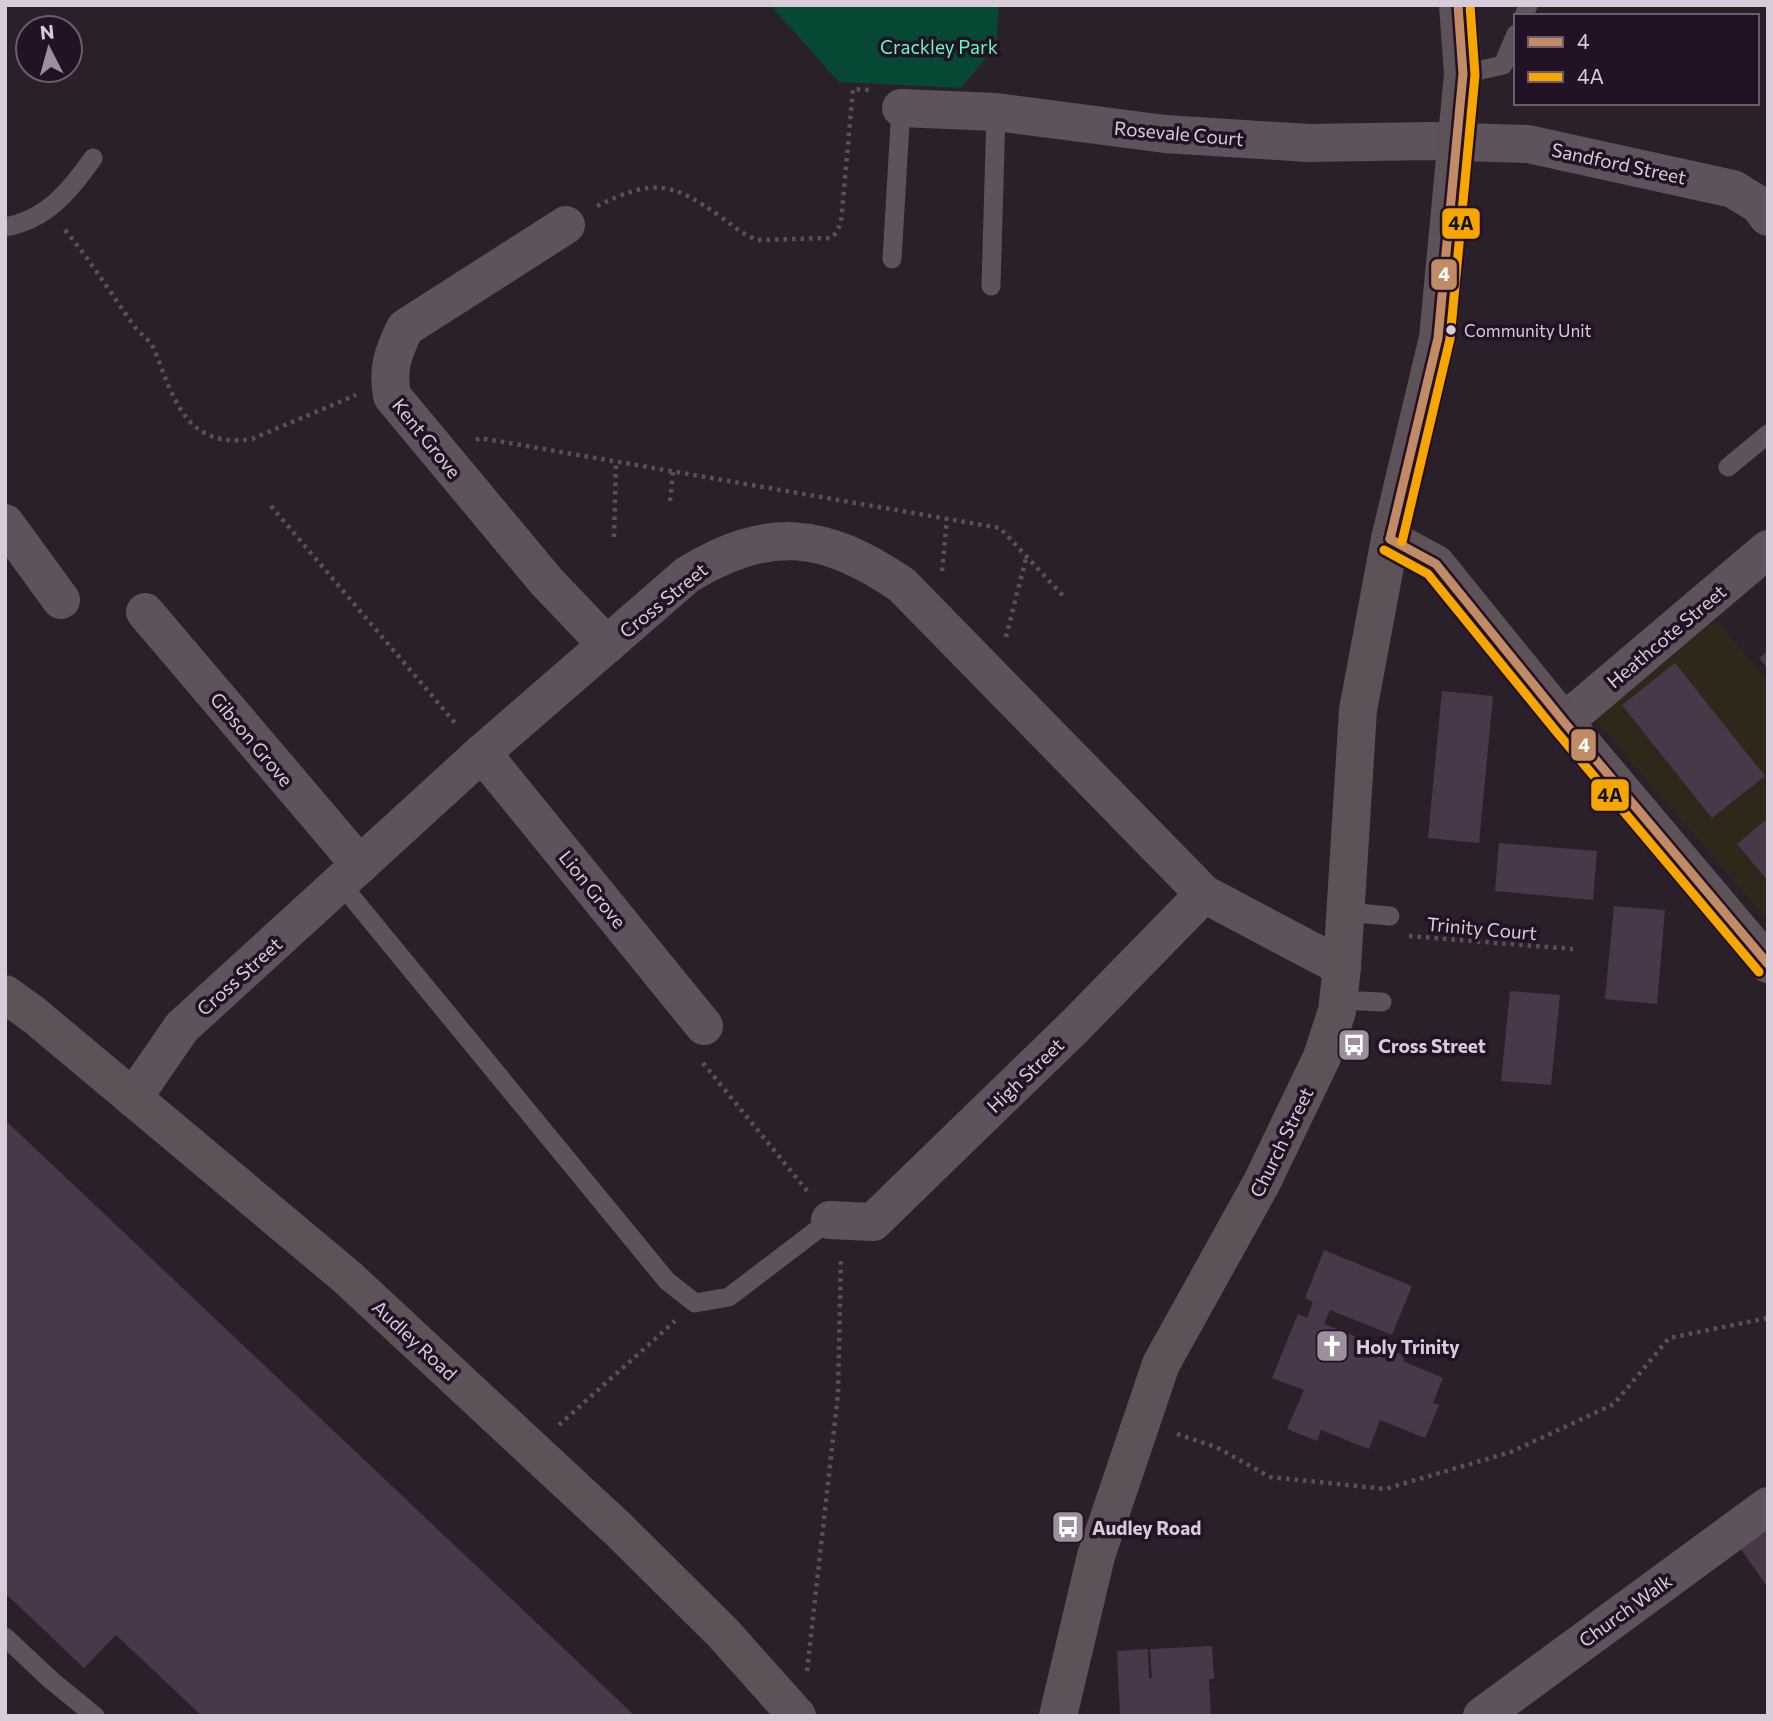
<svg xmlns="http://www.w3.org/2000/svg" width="1773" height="1721" font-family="Commissioner,sans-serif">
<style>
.commercial{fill:#2e281a}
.green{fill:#064834}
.building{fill:#483849}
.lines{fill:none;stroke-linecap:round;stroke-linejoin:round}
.path{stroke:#595059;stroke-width:4.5;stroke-dasharray:3.5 5;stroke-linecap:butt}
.lane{stroke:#5d535d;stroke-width:19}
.street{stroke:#5d535d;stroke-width:38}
.secondary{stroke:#5c5258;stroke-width:38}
.bus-1-casing{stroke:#231125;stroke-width:14}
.bus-2-casing{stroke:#231125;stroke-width:14}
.bus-1{stroke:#c18c65;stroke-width:9}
.bus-2{stroke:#f7a600;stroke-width:9}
.bus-dot{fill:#d9ccda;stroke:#231125;stroke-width:2.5}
.labels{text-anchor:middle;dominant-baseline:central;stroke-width:7;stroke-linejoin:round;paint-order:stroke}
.bus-label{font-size:17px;fill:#d9ccda;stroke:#231125;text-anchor:start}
.park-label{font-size:19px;fill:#60fabd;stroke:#231125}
.street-label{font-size:19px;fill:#d9ccda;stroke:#231125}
.poi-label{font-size:19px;font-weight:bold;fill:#d9ccda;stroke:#231125;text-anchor:start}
.line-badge{stroke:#231125;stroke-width:2.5}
.badge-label{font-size:19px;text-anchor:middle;font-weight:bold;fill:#fff}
.pale-badge-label{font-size:19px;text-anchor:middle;font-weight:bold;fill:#111}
</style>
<rect width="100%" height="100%" fill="#2a202a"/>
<!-- commercial -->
<path class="commercial" d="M1716,619L1768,681V921L1595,720Z"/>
<!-- green -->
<path class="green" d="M770,5H999L996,46L961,88L839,82Z"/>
<!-- building -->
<g class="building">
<path d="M1768,651V669L1759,658Z"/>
<path d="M1675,663L1765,776L1712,818L1622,705Z"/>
<path d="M1442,691L1493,696L1479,843L1428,838Z"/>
<path d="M1768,818V881L1737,844Z"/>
<path d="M1499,843L1597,851L1593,900L1495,891Z"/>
<path d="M1614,906L1665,910L1657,1004L1605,999Z"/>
<path d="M1510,991L1560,995L1551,1085L1501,1081Z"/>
<path d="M5,1120L635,1716H202L116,1635L84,1668L5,1593Z"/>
<path d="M1324,1250L1412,1286L1392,1335L1330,1310L1324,1324L1405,1356L1403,1361L1443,1378L1433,1403L1439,1405L1425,1438L1380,1420L1369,1449L1321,1430L1317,1441L1287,1429L1304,1390L1272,1378L1298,1314L1307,1318L1313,1302L1305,1298Z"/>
<path d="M1768,1530V1588L1741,1549Z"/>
<path d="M1212,1646L1214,1679H1209L1211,1716H1120L1117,1651L1148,1649L1149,1678H1152L1150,1649Z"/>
</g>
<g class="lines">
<!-- path -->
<g class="path">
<path d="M597,206C654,178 671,182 721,217C733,226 744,235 758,240L831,238L837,232L841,222L853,89L869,90"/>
<path d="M65,230C91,261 111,294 135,327C140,334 149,339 153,347C174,396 183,449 252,439L356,395"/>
<path d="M476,440L480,438L1000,528L1066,599"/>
<path d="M670,501L673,472"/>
<path d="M271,506L456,724"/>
<path d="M614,537L616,462"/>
<path d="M942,571L947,519"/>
<path d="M1006,637L1026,558"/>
<path d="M1409,936L1573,949"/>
<path d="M703,1063L808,1192"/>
<path d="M559,1425L675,1321"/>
<path d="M1177,1434L1216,1447L1270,1477L1385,1489L1511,1452L1614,1404L1669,1338L1768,1318"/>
<path d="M807,1671L838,1394L841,1258"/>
</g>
<!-- lane -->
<g class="lane">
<path d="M1524,16L1528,5"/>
<path d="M1463,74L1503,65L1516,34"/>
<path d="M5,227C46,220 70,191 93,158"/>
<path d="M892,259L901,108"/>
<path d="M991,286L996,112"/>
<path d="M1728,467L1768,434"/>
<path d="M341,884L667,1281L695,1303L729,1297L830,1220"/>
<path d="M1346,912L1390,916"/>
<path d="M1339,1000L1382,1002"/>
<path d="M5,1637L51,1680L95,1716"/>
</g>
<!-- street -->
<g class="street">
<path d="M901,108L996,112L1165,134L1309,143L1430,141L1528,144L1733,189L1759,205L1768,217"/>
<path d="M566,225L405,328C393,353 387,368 392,396L546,581L607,645"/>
<path d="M5,523L61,600"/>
<path d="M145,612L360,865"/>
<path d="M1564,722L1768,549"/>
<path d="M482,753L704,1026"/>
<path d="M133,1098L182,1027L482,753L687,575C769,525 824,532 902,585L1204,894L1342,967"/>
<path d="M830,1220L873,1222L1075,1026L1204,894"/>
<path d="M1482,1716L1768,1506"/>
</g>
<!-- secondary -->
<g class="secondary">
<path d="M1390,539L1436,564L1564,722L1768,964"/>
<path d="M5,994L34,1015L347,1277L618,1529L722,1632L797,1716"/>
<path d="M1058,1716L1096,1556L1161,1364L1262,1182L1322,1057L1337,1011L1342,967L1358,710L1390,539L1438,338L1463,74L1458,5"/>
</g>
<defs>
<g id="bus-1">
<path d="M1390,539L1436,564L1564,722L1768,964"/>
<path d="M1390,539L1438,338L1463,74L1458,5"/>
</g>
<g id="bus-2">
<path d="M1402,542L1450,339L1475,75L1470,5"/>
<path d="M1384,550L1428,574L1555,730L1759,972"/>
</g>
</defs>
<!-- bus-1 casing -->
<use href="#bus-1" class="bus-1-casing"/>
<!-- bus-2 casing -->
<use href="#bus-2" class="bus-2-casing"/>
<!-- bus-1 -->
<use href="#bus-1" class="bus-1"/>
<!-- bus-2 -->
<use href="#bus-2" class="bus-2"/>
</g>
<!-- icons -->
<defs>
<symbol id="bus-square" viewBox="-11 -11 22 22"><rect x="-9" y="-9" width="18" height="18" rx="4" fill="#9c909c" stroke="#231125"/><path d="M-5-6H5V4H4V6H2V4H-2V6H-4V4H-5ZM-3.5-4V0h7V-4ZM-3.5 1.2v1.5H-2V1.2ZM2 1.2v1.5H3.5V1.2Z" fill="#fff"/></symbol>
<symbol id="church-square" viewBox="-11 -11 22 22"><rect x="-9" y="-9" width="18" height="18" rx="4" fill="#9c909c" stroke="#231125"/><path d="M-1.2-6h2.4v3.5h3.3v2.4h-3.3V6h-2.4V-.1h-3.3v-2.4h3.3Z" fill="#fff"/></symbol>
</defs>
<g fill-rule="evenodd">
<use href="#bus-square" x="1335" y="1026" width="38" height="38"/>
<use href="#church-square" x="1313" y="1327" width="38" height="38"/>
<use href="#bus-square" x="1049" y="1508" width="38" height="38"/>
</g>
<!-- markers -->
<circle class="bus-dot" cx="1451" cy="330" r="6"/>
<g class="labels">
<!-- bus labels -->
<g class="bus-label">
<text x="1464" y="330">Community Unit</text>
</g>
<!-- park labels -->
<g class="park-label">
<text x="939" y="46">Crackley Park</text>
</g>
<!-- street labels -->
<g class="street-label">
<text transform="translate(1179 133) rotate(5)">Rosevale Court</text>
<text transform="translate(1619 163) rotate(12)">Sandford Street</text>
<text transform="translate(427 438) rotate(51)">Kent Grove</text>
<text transform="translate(663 600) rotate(-39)">Cross Street</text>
<text transform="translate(1666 636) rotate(-40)">Heathcote Street</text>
<text transform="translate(252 739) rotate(50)">Gibson Grove</text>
<text transform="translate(593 889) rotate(51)">Lion Grove</text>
<text transform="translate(1482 928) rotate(5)">Trinity Court</text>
<text transform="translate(239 976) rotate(-42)">Cross Street</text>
<text transform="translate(1025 1075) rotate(-44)">High Street</text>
<text transform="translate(1281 1142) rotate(-64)">Church Street</text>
<text transform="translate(415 1340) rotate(43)">Audley Road</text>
<text transform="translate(1625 1610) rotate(-36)">Church Walk</text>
</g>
<!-- poi labels -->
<g class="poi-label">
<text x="1378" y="1045">Cross Street</text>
<text x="1356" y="1346">Holy Trinity</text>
<text x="1092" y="1527">Audley Road</text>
</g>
</g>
<g class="line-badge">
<rect x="1441" y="207" width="40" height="33" rx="7" fill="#f7a600"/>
<rect x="1430" y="258" width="28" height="33" rx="7" fill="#c18c65"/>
<rect x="1570" y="728" width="27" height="34" rx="7" fill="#c18c65"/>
<rect x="1590" y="778" width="40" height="34" rx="7" fill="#f7a600"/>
</g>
<g class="badge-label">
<text x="1444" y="281">4</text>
<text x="1584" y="752">4</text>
</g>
<g class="pale-badge-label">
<text x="1461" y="230">4A</text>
<text x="1610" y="802">4A</text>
</g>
<!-- border -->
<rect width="1773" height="1721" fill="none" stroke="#d9ccda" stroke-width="14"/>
<!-- legend -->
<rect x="1514" y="14" width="245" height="91" fill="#231125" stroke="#6c5c6d" stroke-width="2"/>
<rect x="1528" y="37" width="35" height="10" fill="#c18c65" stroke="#6c5c6d" stroke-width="2"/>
<text x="1577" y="49" font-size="21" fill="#d9ccda">4</text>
<rect x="1528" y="72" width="35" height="10" fill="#f7a600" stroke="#6c5c6d" stroke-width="2"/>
<text x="1577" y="84" font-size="21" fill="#d9ccda">4A</text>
<!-- north arrow -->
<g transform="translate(49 49) rotate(354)"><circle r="33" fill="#231125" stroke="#6c5c6d" stroke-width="2"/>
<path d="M0-5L12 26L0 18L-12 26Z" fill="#9c909c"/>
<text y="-10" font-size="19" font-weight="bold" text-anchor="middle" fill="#d9ccda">N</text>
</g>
</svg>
